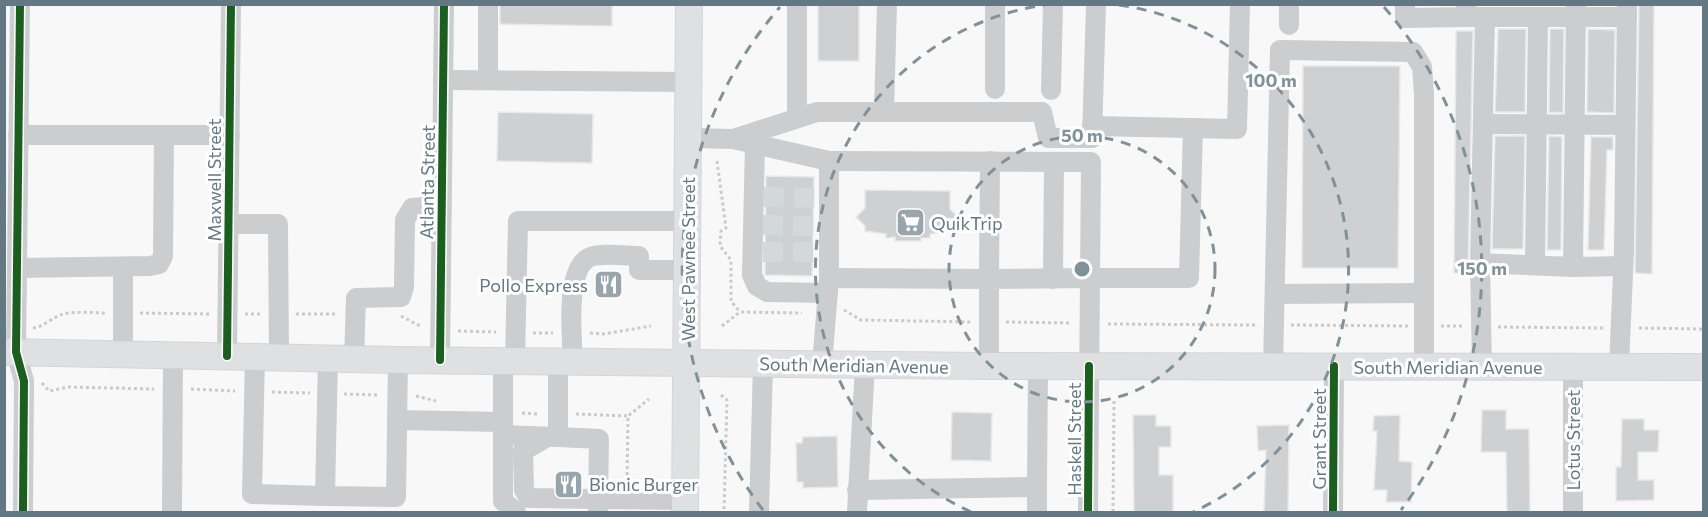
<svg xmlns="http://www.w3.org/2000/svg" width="1708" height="517" font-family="Commissioner,sans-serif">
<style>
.building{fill:#ced0d2;stroke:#e8e8e8;stroke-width:1.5}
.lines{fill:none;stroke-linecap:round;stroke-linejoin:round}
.minor-tunnel{stroke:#d3d8db;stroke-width:20;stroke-dasharray:20 10;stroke-linecap:butt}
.major-casing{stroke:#d4d5d6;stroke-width:28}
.path{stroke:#c9cacb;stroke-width:3;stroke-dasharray:3 3;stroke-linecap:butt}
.minor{stroke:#cbcdce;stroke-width:20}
.major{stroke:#dfe0e1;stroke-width:26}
.cycleway-casing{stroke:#fff;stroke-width:11}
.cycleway{stroke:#1b5e20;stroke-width:8}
.ring{fill:none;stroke:#81919a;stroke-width:3;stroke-dasharray:10 8}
.labels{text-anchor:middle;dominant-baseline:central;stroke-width:6;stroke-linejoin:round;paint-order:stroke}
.street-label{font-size:18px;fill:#647883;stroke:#fff}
.poi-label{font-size:18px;fill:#647883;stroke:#fff;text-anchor:start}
.centre{fill:#81919a;stroke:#fff;stroke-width:3}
.ring-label{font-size:18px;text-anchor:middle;font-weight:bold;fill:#81919a;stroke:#fff;stroke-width:6;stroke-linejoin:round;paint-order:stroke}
</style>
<rect width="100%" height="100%" fill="#f8f8f8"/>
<!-- building -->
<g class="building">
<path d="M500,4H612V26L500,24Z"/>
<rect x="818" y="4" width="41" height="57"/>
<path d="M1639,4H1654L1652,274L1635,273Z"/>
<path d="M1498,29H1526L1525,112H1495Z"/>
<path d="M1550,29H1564L1563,113L1549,112Z"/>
<path d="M1588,29L1615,30L1614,113L1587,112Z"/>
<path d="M1456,31H1473L1468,273H1454Z"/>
<path d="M1303,66H1400L1398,268H1302Z"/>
<path d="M498,112L593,114L592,163L497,161Z"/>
<path d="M1495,136H1525L1523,249H1492Z"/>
<path d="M1549,136L1562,137L1561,250H1547Z"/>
<path d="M1591,137H1613V150H1607L1604,250H1588Z"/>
<path d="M766,176L814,177L812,276L765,275Z"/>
<path d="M865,190L950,191V209L959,218L950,227V232L930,234V238H921V241H895V237L886,238V234L865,231V226L856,217L865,208Z"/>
<path d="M1482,410H1506V429H1529L1530,513H1507L1506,452H1481Z"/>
<path d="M952,412L992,413L991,461L951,460Z"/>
<path d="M1133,415H1156V426H1171V447H1159V475H1173V513H1134Z"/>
<path d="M1400,415L1399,461L1412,462L1411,502H1386L1387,490H1374L1377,431H1373L1374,416Z"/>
<path d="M1622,419H1644V430H1659L1658,452H1638V480H1654V500L1616,501V467H1621Z"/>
<path d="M1289,425L1288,513H1264L1266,450L1258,451L1257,426Z"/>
<path d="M837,436L838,487L803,488V482H797L796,443H802L803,437Z"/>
</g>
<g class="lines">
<!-- minor-tunnel -->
<g class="minor-tunnel">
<path d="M764,197L814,198"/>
<path d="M763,225L813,226"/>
<path d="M763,252H813"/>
</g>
<defs>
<g id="major">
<path d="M4,352L398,360L989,366L1704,367"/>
<path d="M685,512L689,4"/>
</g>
</defs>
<!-- major casing -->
<use href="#major" class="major-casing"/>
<!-- path -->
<g class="path">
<path d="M717,161L726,228L721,231L720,246L731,260V301L740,312"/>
<path d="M844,310L861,320L973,322"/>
<path d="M140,313L209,314"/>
<path d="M245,314H260"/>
<path d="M296,314H338"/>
<path d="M401,316L422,327"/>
<path d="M1006,322L1072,323"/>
<path d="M1108,324L1255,325"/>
<path d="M1291,325L1408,326"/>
<path d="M722,326L740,312L802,313"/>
<path d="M1441,326H1465"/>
<path d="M1498,327L1603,328"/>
<path d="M33,328C43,327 53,317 63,314C76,311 93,313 107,313"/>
<path d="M1639,328L1704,329"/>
<path d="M458,331L496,332"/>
<path d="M533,333H553"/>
<path d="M590,333L603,334L651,326"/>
<path d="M42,383L49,391L68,387L154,389"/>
<path d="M191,389L235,391"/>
<path d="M272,392L310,393"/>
<path d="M344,394L379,395"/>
<path d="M721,395L727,400L724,512"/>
<path d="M416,396L436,401"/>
<path d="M522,413L539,414"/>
<path d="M576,414L628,416"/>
<path d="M627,481L628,416L649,399"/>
<path d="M1113,512L1114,399"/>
</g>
<!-- minor -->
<g class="minor">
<path d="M20,4L16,352L24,381L23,512"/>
<path d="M1405,4V18L1466,17V4"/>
<path d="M1576,4L1573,267L1623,266"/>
<path d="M1466,17H1627"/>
<path d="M1485,18L1480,263L1573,267"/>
<path d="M1289,25V4"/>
<path d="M443,80L689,82"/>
<path d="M488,80V4"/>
<path d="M995,89V4"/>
<path d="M1051,90L1053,4"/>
<path d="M884,112L887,4"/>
<path d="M797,118V4"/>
<path d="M1483,124L1625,125"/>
<path d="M1092,126L1237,129L1240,4"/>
<path d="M18,135H230"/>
<path d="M688,138L733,139L829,161V278"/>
<path d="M1092,138L1096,4"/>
<path d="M733,139L817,112H1042L1048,138H1092"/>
<path d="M755,144L752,275L757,286L767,292L828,293"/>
<path d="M829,161L1091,162L1090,278H1189L1193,128"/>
<path d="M229,224H278L279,357"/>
<path d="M1480,263L1482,367"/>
<path d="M1535,265L1538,17"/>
<path d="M17,268L150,266L159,264L163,256L164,136"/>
<path d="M1053,279L1054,162"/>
<path d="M1275,294L1424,293"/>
<path d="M123,354V267"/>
<path d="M227,356L231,4"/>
<path d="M255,356L252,494L325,496"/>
<path d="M328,358L325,496L396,497L398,360"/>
<path d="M354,359L356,298L401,297L404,287L405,220L412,208L441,206"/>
<path d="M440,360L444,4"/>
<path d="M503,361V501L516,512"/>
<path d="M515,361L518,221H688"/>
<path d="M573,362C572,337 565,272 588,258C599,252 627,256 639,256V270H688"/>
<path d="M822,365L829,278L989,279L990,161"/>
<path d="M989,366V279L1090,278L1088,512"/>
<path d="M1273,366L1280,50L1413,52L1422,67L1424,94V367"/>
<path d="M1573,367V512"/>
<path d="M1619,367L1624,250L1627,4"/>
<path d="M397,420L503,422"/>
<path d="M503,435L558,437V362"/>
<path d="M547,437L523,451L524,490L529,498L598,499L599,439L558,437"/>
<path d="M1037,487L1038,366"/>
<path d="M857,490L1037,487V512"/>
<path d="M598,510V499L686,500"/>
<path d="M172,512L173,355"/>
<path d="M759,512L763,364"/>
<path d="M857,512L865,365"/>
<path d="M1333,512L1334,366"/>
</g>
<!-- major -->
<use href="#major" class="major"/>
<defs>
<g id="cycleway">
<path d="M20,4L16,352L24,381L23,512"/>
<path d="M227,356L231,4"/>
<path d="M440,360L444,4"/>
<path d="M1088,512L1089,366"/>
<path d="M1333,512L1334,366"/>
</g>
</defs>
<!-- cycleway casing -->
<use href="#cycleway" class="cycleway-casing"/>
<!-- cycleway -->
<use href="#cycleway" class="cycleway"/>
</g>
<!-- distance rings -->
<g class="ring">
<circle cx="1082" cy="269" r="133"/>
<path d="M971 512A267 267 0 0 1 1045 5M1119 5A267 267 0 0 1 1193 512"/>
<path d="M763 510A400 400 0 0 1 780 7M1384 7A400 400 0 0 1 1401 510"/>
</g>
<!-- icons -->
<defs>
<symbol id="supermarket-square" viewBox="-11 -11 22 22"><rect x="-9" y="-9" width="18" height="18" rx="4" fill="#98a5ac" stroke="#fff"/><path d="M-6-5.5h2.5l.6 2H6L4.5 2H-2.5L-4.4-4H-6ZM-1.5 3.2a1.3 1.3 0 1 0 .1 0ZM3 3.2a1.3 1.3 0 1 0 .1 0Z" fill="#fff"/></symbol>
<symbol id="restaurant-square" viewBox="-11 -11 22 22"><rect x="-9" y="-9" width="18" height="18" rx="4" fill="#98a5ac" stroke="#fff"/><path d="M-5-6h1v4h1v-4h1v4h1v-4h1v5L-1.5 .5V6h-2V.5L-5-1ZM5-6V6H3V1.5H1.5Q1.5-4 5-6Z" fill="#fff"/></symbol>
</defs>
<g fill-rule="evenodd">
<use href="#supermarket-square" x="894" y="206" width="33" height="33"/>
<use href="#restaurant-square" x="592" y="268" width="33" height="33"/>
<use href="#restaurant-square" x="552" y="468" width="33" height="33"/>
</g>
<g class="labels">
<!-- street labels -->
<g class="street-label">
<text transform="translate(214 180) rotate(-90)">Maxwell Street</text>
<text transform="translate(427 182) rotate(-89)">Atlanta Street</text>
<text transform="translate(688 259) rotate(-90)">West Pawnee Street</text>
<text transform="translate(854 365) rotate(1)">South Meridian Avenue</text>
<text x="1448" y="367">South Meridian Avenue</text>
<text transform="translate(1074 439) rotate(-90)">Haskell Street</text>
<text transform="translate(1319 439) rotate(-90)">Grant Street</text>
<text transform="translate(1573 440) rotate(-90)">Lotus Street</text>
</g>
<!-- poi labels -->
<g class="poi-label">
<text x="931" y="223">QuikTrip</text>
<text x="588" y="285" text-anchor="end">Pollo Express</text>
<text x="589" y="484">Bionic Burger</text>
</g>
</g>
<circle cx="1082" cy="269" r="9" class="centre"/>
<g class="ring-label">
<text x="1271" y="87">100 m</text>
<text x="1082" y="142">50 m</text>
<text x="1482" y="275">150 m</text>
</g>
<!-- border -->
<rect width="1708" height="517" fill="none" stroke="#647883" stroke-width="12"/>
</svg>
